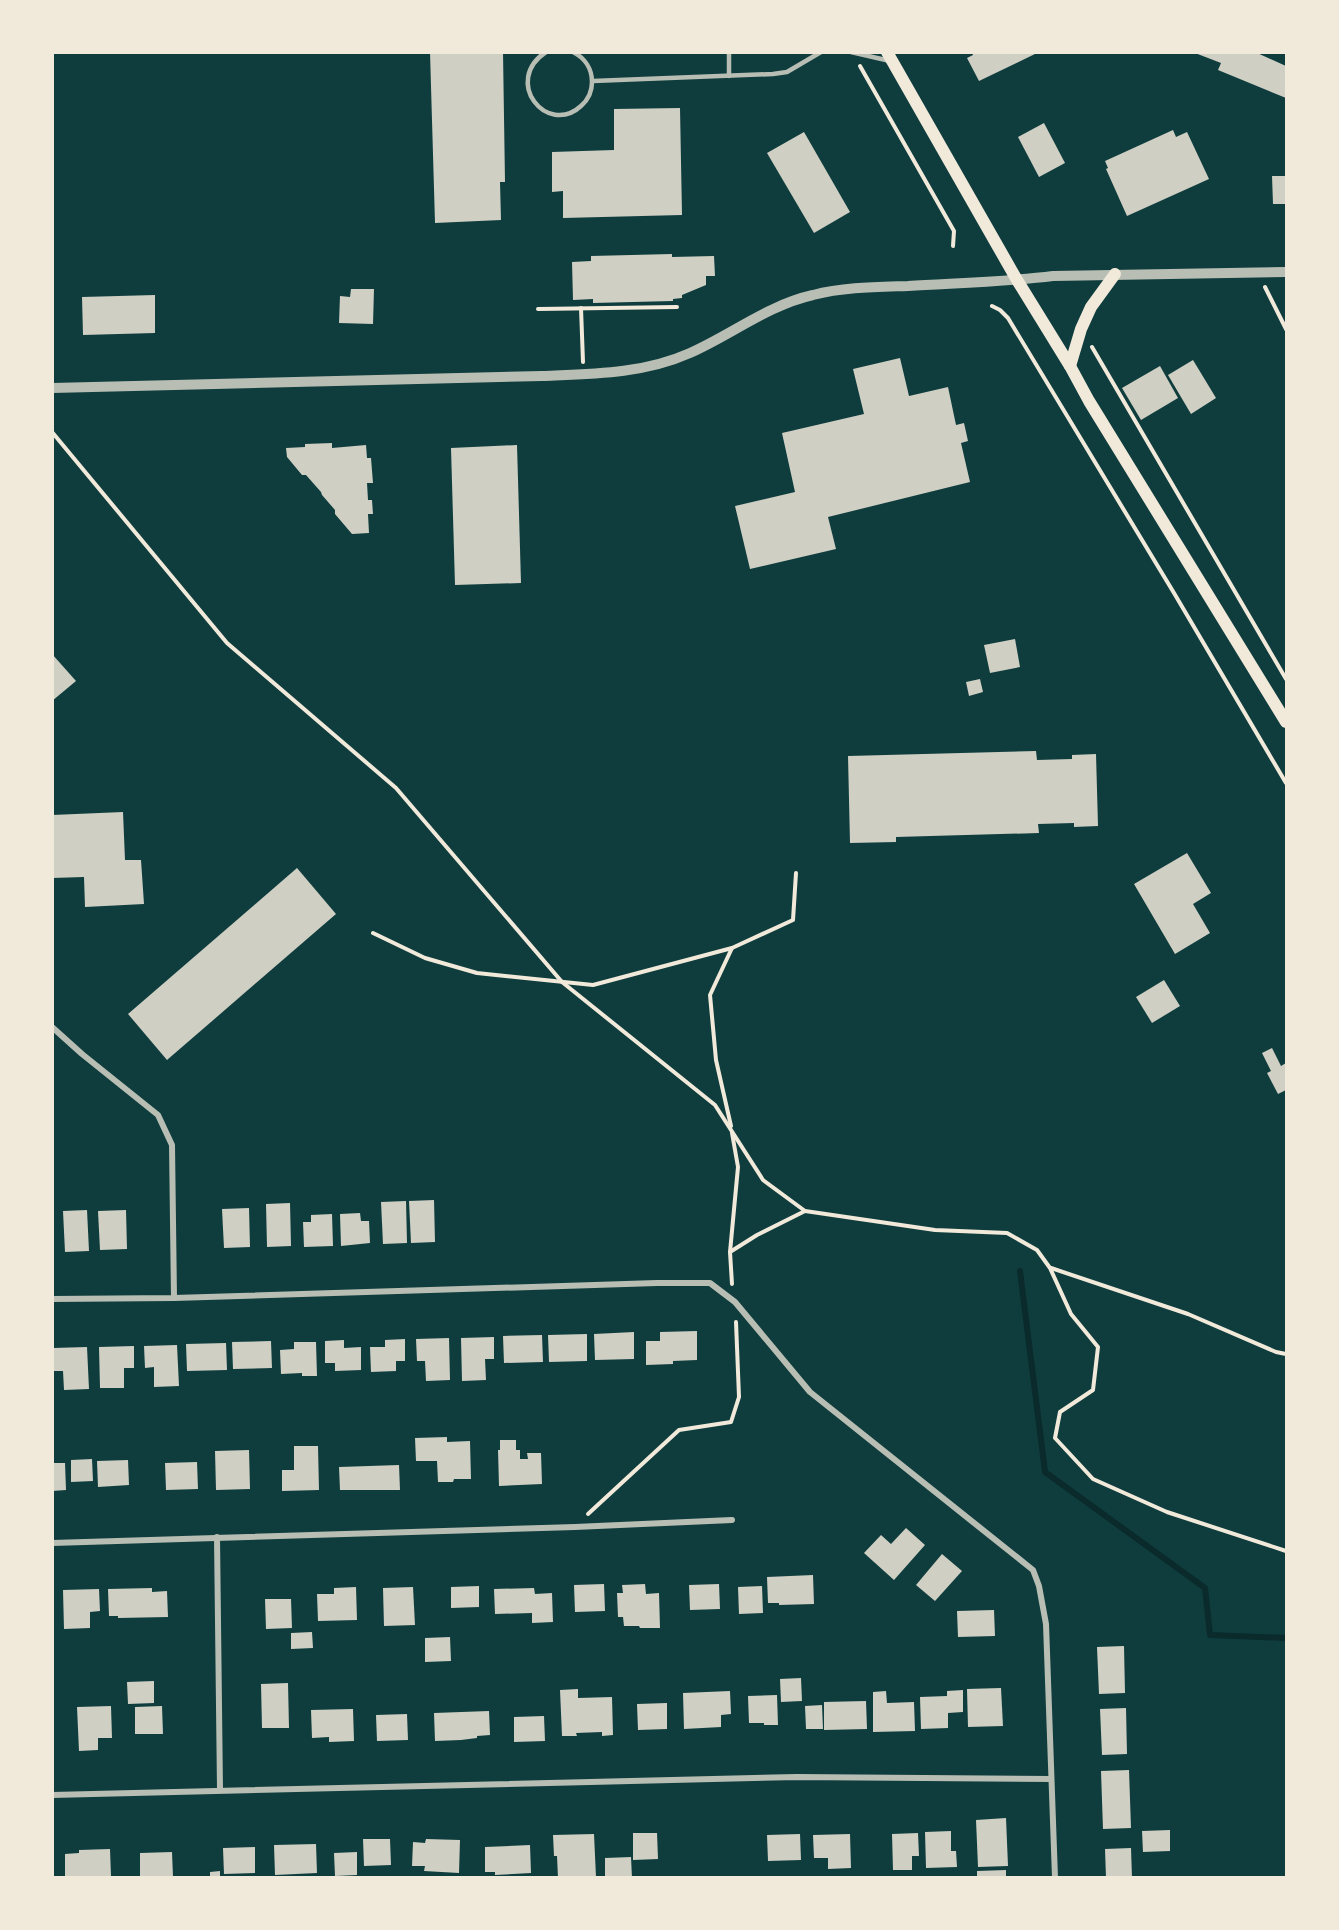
<svg xmlns="http://www.w3.org/2000/svg" width="1339" height="1930" font-family="Spectral,serif">
<style>
.lines{fill:none;stroke-linecap:round;stroke-linejoin:round}
.stream{stroke:#0a2a2b;stroke-width:6}
.building{fill:#cfcfc3}
.path{stroke:#f1e9da;stroke-width:4}
.service{stroke:#b8beb3;stroke-width:4.5}
.minor{stroke:#b8beb3;stroke-width:6}
.tertiary{stroke:#b8beb3;stroke-width:10}
.secondary{stroke:#f1e9da;stroke-width:12}
</style>
<rect width="100%" height="100%" fill="#0f3d3e"/>
<g class="lines">
<!-- stream -->
<path class="stream" d="M1020,1271L1045,1472L1205,1588L1210,1635L1286,1638"/>
</g>
<!-- building -->
<g class="building">
<path d="M430,52H503L505,182H500L501,220L435,223Z"/>
<path d="M972,52H1034L1035,54L979,81L967,58L973,55Z"/>
<path d="M1255,52L1286,66V98L1218,70L1221,63L1195,53Z"/>
<path d="M680,108L682,215L563,218V191L552,192V152L614,150V109Z"/>
<path d="M1044,123L1065,163L1039,177L1018,137Z"/>
<path d="M1173,130L1176,137L1187,132L1209,179L1127,216L1106,169L1108,168L1105,161Z"/>
<path d="M804,132L850,212L814,233L767,153Z"/>
<path d="M1272,176H1286V204H1273Z"/>
<path d="M672,254V257L714,256L715,276H706V285L682,295V298L673,299V301L593,303V299L573,300L572,262L591,261V256Z"/>
<path d="M351,289H374L373,324L339,323L340,296L350,297Z"/>
<path d="M155,295V333L83,335L82,297Z"/>
<path d="M900,358L909,396L948,387L956,425L964,423L968,441L961,443L970,482L828,517L836,549L750,569L735,506L795,492L782,433L864,414L853,369Z"/>
<path d="M1193,360L1216,398L1191,414L1168,375Z"/>
<path d="M1160,366L1178,398L1141,420L1122,388Z"/>
<path d="M332,443V448L366,445L367,458H371L373,483H367L368,500H372L373,514H368L369,533L352,534L335,514V510L322,495L321,492L306,475H302L287,457L286,448L305,447V444Z"/>
<path d="M517,445L521,583L455,585L451,448Z"/>
<path d="M1015,639L1020,667L990,673L984,645Z"/>
<path d="M52,654L76,681L52,701Z"/>
<path d="M980,679L983,692L969,696L966,682Z"/>
<path d="M1036,751L1037,760L1072,759V755L1096,754L1098,826L1074,827V823L1038,824L1039,833L896,837V842L850,843L848,756Z"/>
<path d="M123,812L125,860H141L144,904L85,907L84,877L52,878V815Z"/>
<path d="M1187,853L1211,893L1193,904L1210,933L1175,954L1134,884Z"/>
<path d="M297,868L336,914L167,1060L128,1014Z"/>
<path d="M1164,980L1180,1006L1152,1023L1136,997Z"/>
<path d="M1272,1048L1281,1066L1286,1063V1090L1278,1094L1267,1073L1271,1071L1262,1053Z"/>
<path d="M434,1200L435,1242L411,1243L409,1201Z"/>
<path d="M406,1201L407,1243L383,1244L381,1202Z"/>
<path d="M290,1203L291,1246L267,1247L266,1204Z"/>
<path d="M249,1208L250,1247L224,1248L222,1209Z"/>
<path d="M87,1210L89,1251L65,1252L63,1211Z"/>
<path d="M126,1210L127,1249L100,1250L98,1211Z"/>
<path d="M360,1213L361,1221H369L370,1243L341,1246L340,1214Z"/>
<path d="M332,1214L333,1246L304,1247L303,1222H311V1215Z"/>
<path d="M697,1331V1360L673,1361V1364L646,1365V1341H660V1332Z"/>
<path d="M634,1332V1359L595,1360L594,1334Z"/>
<path d="M587,1334V1361L549,1362L548,1335Z"/>
<path d="M542,1335L543,1362L504,1363L503,1336Z"/>
<path d="M494,1337V1359H485L486,1380L462,1381L461,1338Z"/>
<path d="M449,1338L450,1380L426,1381L425,1361H417L416,1339Z"/>
<path d="M405,1339V1361H396V1371L371,1372L370,1347H385V1340Z"/>
<path d="M344,1340V1348L361,1347V1370L335,1371V1363H325V1341Z"/>
<path d="M271,1341L272,1368L233,1369L232,1342Z"/>
<path d="M294,1342H316L317,1376H302V1373L281,1374L280,1350L294,1349Z"/>
<path d="M226,1343L227,1370L187,1371L186,1344Z"/>
<path d="M177,1345L179,1386L154,1387V1367L145,1368L144,1346Z"/>
<path d="M134,1346V1368H124V1388H100L99,1347Z"/>
<path d="M87,1347L89,1389L64,1390L63,1371H53V1348Z"/>
<path d="M447,1437V1442L470,1441L471,1479H454L453,1482H438L437,1461H416L415,1438Z"/>
<path d="M500,1440H516V1450H520V1459H528L527,1453H541L542,1484L499,1486L498,1450H500Z"/>
<path d="M294,1446H318L319,1490L282,1491V1470H294Z"/>
<path d="M249,1450L250,1489L216,1490L215,1451Z"/>
<path d="M92,1459L93,1481L71,1482V1460Z"/>
<path d="M128,1460L129,1485L98,1487L97,1461Z"/>
<path d="M197,1462L198,1489L166,1490L165,1463Z"/>
<path d="M52,1463H65L66,1490L52,1491Z"/>
<path d="M399,1465L400,1490H340L339,1467Z"/>
<path d="M906,1528L925,1545L894,1580L864,1553L881,1535L891,1544Z"/>
<path d="M942,1554L962,1571L935,1601L916,1585Z"/>
<path d="M813,1575L814,1604L779,1605V1603H768L767,1577Z"/>
<path d="M604,1584L605,1611L575,1612L574,1585Z"/>
<path d="M645,1584L646,1594L659,1593L660,1628H640L639,1626H624L623,1617H618L617,1593H623L622,1585Z"/>
<path d="M719,1584L720,1609L690,1610L689,1585Z"/>
<path d="M479,1586V1607L451,1608V1587Z"/>
<path d="M762,1586L763,1613L739,1614L738,1587Z"/>
<path d="M356,1587L357,1620L318,1621L317,1594H334V1588Z"/>
<path d="M413,1587L415,1625L384,1626L383,1588Z"/>
<path d="M152,1588V1592L167,1591L168,1617L118,1618V1616H109L108,1589Z"/>
<path d="M534,1588L535,1594L552,1593L553,1622L532,1623V1613L495,1614L494,1589Z"/>
<path d="M99,1589L100,1611L90,1612V1628L64,1629L63,1590Z"/>
<path d="M265,1599H291L292,1628L266,1629Z"/>
<path d="M994,1610L995,1636L958,1637L957,1611Z"/>
<path d="M312,1632L313,1648L291,1649V1633Z"/>
<path d="M450,1637L451,1661L425,1662V1638Z"/>
<path d="M1124,1646L1125,1693L1099,1694L1097,1647Z"/>
<path d="M801,1678L802,1701L781,1702L780,1679Z"/>
<path d="M154,1681V1703L128,1704L127,1682Z"/>
<path d="M288,1683L289,1728H262L261,1684Z"/>
<path d="M1001,1688L1003,1726L968,1727L967,1689Z"/>
<path d="M578,1689V1698L612,1697L613,1735L602,1736V1732L576,1733L577,1736H562L560,1690Z"/>
<path d="M963,1690V1712L948,1713V1728L921,1729L920,1697L947,1696V1691Z"/>
<path d="M730,1691L731,1714L721,1715V1727L684,1729L683,1693Z"/>
<path d="M886,1691L887,1703L914,1702L915,1731L873,1732V1692Z"/>
<path d="M777,1695L778,1725H764V1723H749L748,1696Z"/>
<path d="M866,1701L867,1729L824,1730V1702Z"/>
<path d="M667,1703V1729L638,1730L637,1704Z"/>
<path d="M822,1705L823,1729H806L805,1706Z"/>
<path d="M111,1706L112,1738H98V1750L79,1751L77,1707Z"/>
<path d="M162,1706L163,1734H135V1707Z"/>
<path d="M1126,1708L1127,1754L1102,1755L1100,1709Z"/>
<path d="M353,1709L354,1741L329,1742V1737L312,1738L311,1710Z"/>
<path d="M489,1711L490,1735L477,1736V1738L461,1740L435,1741L434,1713Z"/>
<path d="M407,1714L408,1740L377,1741L376,1715Z"/>
<path d="M544,1716L545,1741L514,1742V1717Z"/>
<path d="M1129,1770L1131,1828L1103,1829L1101,1771Z"/>
<path d="M1006,1818L1008,1866L978,1867L976,1820Z"/>
<path d="M1170,1830V1851L1143,1852L1142,1831Z"/>
<path d="M951,1831V1851H956L957,1867L926,1868L925,1832Z"/>
<path d="M633,1833H657L658,1859L633,1860Z"/>
<path d="M918,1833L919,1856H912V1870H893L892,1834Z"/>
<path d="M594,1834L596,1877L558,1878L557,1856H554L553,1835Z"/>
<path d="M800,1834L801,1860L768,1861L767,1835Z"/>
<path d="M850,1834L851,1868L828,1869V1858H814L813,1835Z"/>
<path d="M363,1839H390L391,1865L364,1866Z"/>
<path d="M426,1839L460,1840L459,1873L424,1871L425,1866H412L413,1842L425,1843Z"/>
<path d="M316,1844L317,1873L275,1875L274,1845Z"/>
<path d="M530,1845L531,1873L495,1875V1872H485V1847Z"/>
<path d="M255,1847V1873L224,1874L223,1848Z"/>
<path d="M1131,1848L1132,1878H1106L1105,1849Z"/>
<path d="M110,1849L111,1876L65,1877V1854L79,1853V1850Z"/>
<path d="M172,1852L173,1877L140,1878V1853Z"/>
<path d="M357,1852V1875L335,1876L334,1853Z"/>
<path d="M631,1857L632,1878H605V1858Z"/>
<path d="M1006,1870V1878H977V1871Z"/>
<path d="M220,1871V1878H210V1872Z"/>
</g>
<g class="lines">
<!-- path -->
<g class="path">
<path d="M860,66L954,231L953,246"/>
<path d="M1265,287L1286,329"/>
<path d="M992,306L1000,310L1008,318L1174,593L1286,783"/>
<path d="M581,308L583,362"/>
<path d="M538,309L677,307"/>
<path d="M1092,347L1286,679"/>
<path d="M52,432L227,643L396,788L562,982L715,1105L763,1180L805,1211L935,1230L1007,1233L1037,1250L1050,1268L1071,1314L1098,1347L1093,1390L1060,1412L1055,1438L1093,1479L1167,1512L1286,1551"/>
<path d="M373,933L425,958L477,973L593,985L732,948"/>
<path d="M731,1126L716,1060L710,995L732,948L793,920L796,873"/>
<path d="M730,1252L738,1167L732,1133"/>
<path d="M1051,1268L1188,1314L1276,1352L1286,1354"/>
<path d="M732,1284L730,1252L757,1235L805,1211"/>
<path d="M588,1514L679,1430L731,1422L739,1397L736,1322"/>
</g>
<!-- service -->
<g class="service">
<path d="M546,52C502,81 547,137 581,106C588,100 592,92 592,82C592,69 585,58 573,52"/>
<path d="M729,52V76"/>
<path d="M851,52L890,61"/>
<path d="M593,81L773,74L787,72L821,52"/>
</g>
<!-- minor -->
<g class="minor">
<path d="M52,1027L82,1054L158,1115L172,1145L174,1298"/>
<path d="M52,1299L174,1298L657,1283H710L735,1302L810,1392L1033,1570L1039,1586L1046,1624L1055,1878"/>
<path d="M217,1537L220,1790"/>
<path d="M52,1543L575,1527L732,1520"/>
<path d="M52,1795L797,1777L1051,1779"/>
</g>
<!-- tertiary -->
<path class="tertiary" d="M52,388L542,376C592,374 643,374 690,353C731,335 768,305 813,295C844,287 876,287 908,286C956,283 1005,282 1053,276L1286,272"/>
<!-- secondary -->
<g class="secondary">
<path d="M887,52L1017,280L1070,366L1089,401L1286,722"/>
<path d="M1070,366L1081,329L1091,307L1115,274"/>
</g>
</g>
<!-- border -->
<rect width="1339" height="1930" fill="none" stroke="#f1e9da" stroke-width="108"/>
</svg>
